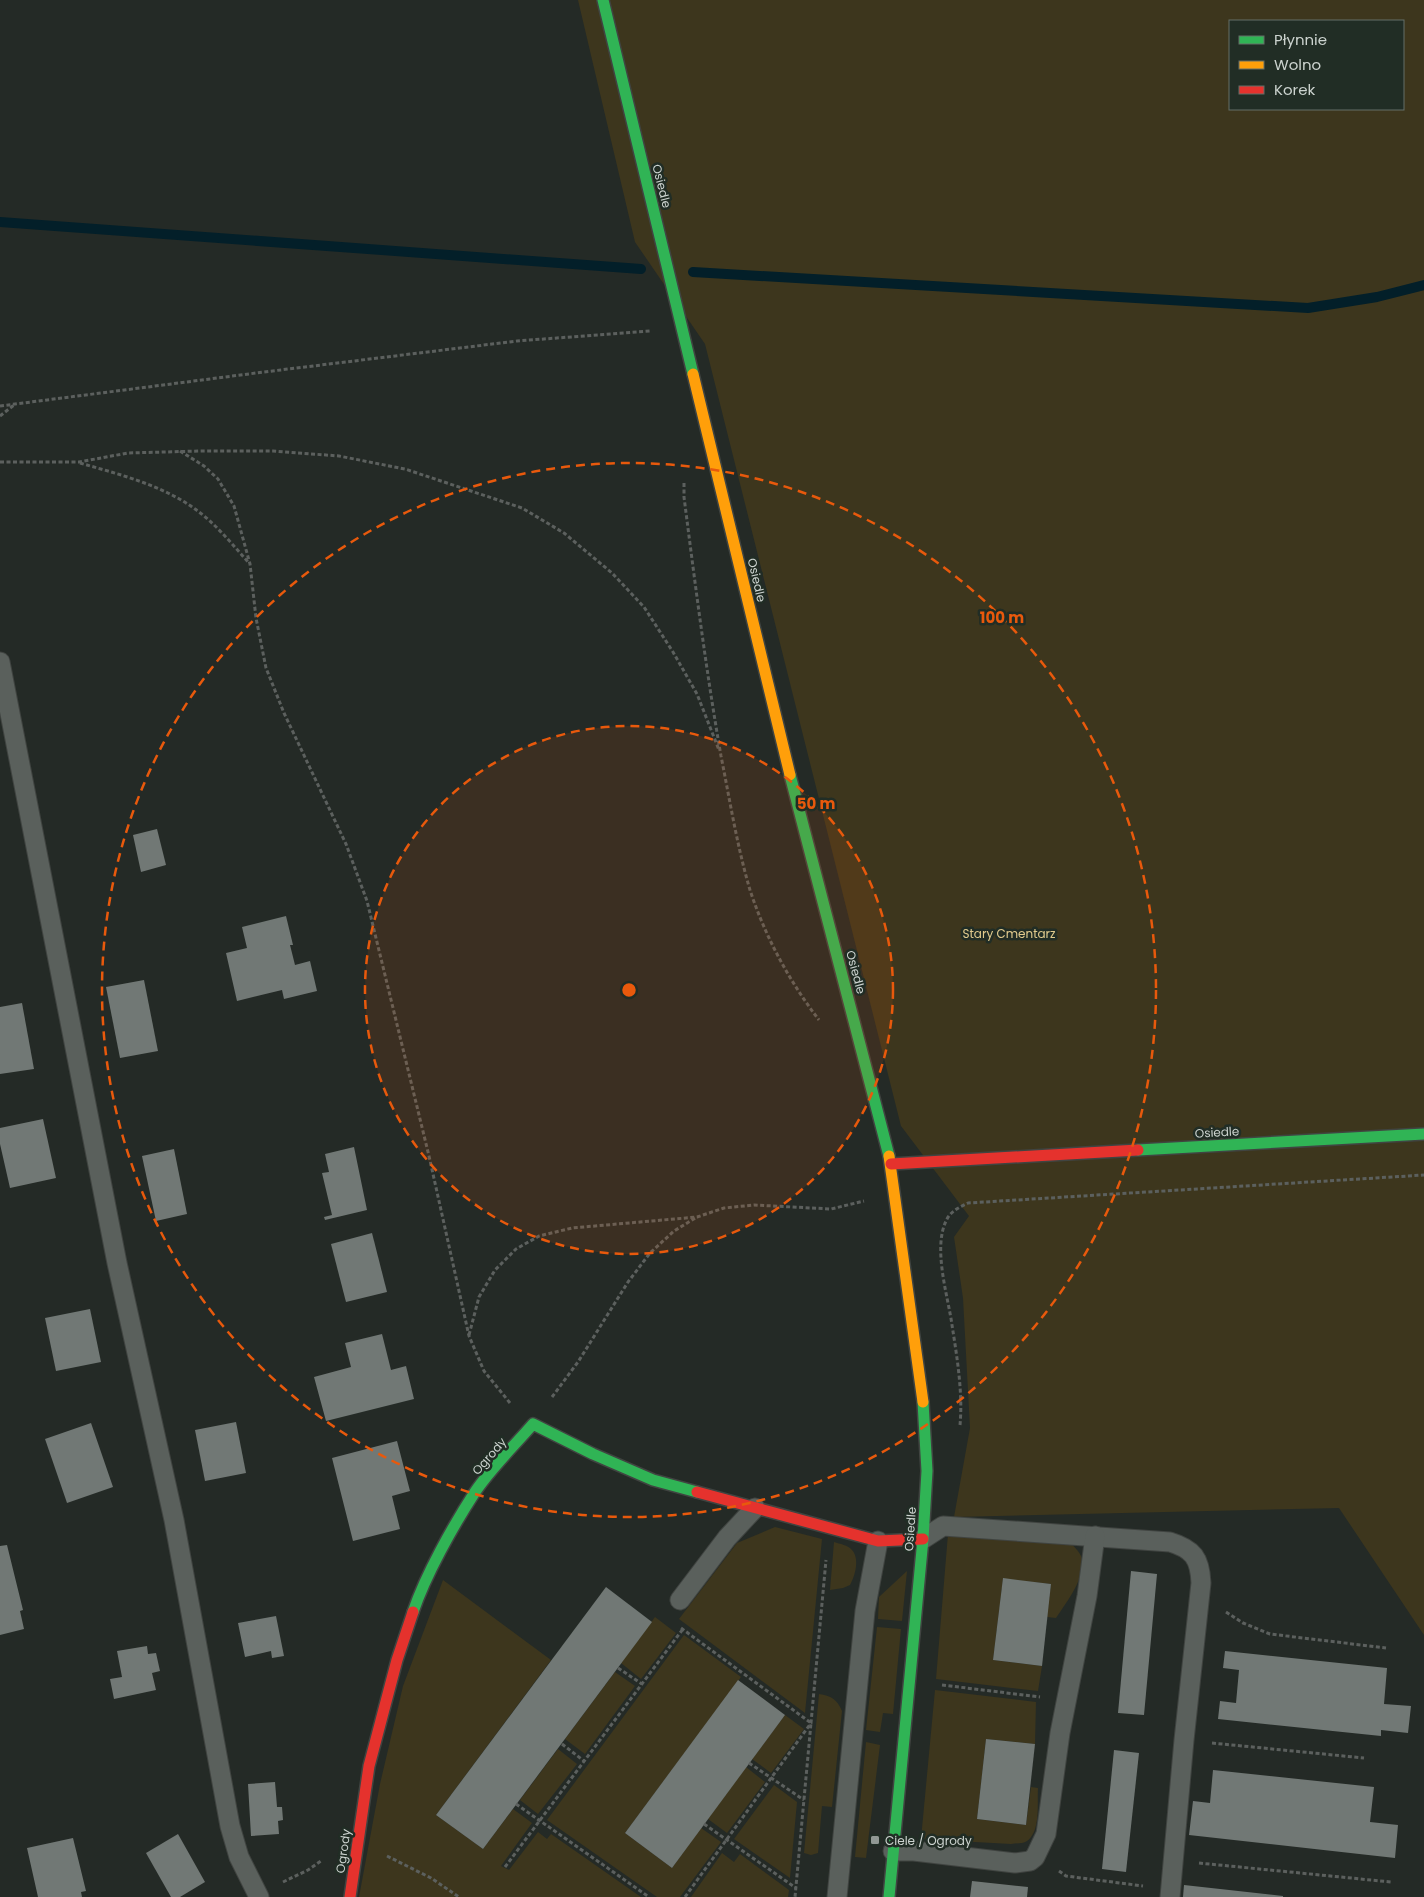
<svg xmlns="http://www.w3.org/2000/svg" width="1424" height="1897" font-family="Poppins,sans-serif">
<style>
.green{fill:#3d361d;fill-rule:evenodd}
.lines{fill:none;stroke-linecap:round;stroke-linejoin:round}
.stream{stroke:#031f29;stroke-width:10}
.building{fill:#717875}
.lane-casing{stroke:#404441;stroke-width:21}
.fast-casing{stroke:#404441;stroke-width:14}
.slow-casing{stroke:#404441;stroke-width:14}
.jam-casing{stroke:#404441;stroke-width:14}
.path{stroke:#5c605e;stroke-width:3;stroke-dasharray:4 2.5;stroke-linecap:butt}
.lane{stroke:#5a605c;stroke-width:19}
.fast{stroke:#30b455;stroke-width:11}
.slow{stroke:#ff9f0a;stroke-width:11}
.jam{stroke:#e5322d;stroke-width:11}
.ring{fill:none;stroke:#e8590c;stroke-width:2.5;stroke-dasharray:9 6}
.poi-dot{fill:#919894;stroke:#212d25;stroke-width:2}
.labels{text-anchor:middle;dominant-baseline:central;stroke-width:5;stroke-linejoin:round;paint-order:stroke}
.street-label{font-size:12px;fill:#ccd3cf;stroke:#212d25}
.park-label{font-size:12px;fill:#e1cb8d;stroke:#212d25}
.poi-label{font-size:12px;fill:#ccd3cf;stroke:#212d25;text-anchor:start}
.centre{fill:#e8590c;stroke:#212d25;stroke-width:2.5}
.ring-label{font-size:15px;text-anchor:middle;font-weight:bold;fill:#e8590c;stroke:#212d25;stroke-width:5;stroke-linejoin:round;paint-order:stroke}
</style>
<rect width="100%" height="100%" fill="#242a26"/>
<!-- green -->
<g class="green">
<path d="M578,0H1424V1635L1339,1508L954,1517L970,1428L963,1298L954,1237L969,1216L901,1126L705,344L635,242ZM1230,21H1403V109H1230Z"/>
<path d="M775,1527L822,1539L805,1713L679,1619L737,1543Z"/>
<path d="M948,1534L1071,1543C1074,1547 1079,1551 1081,1556C1088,1575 1066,1603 1056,1618L1047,1617L1051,1584L1003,1579L993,1660L1042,1666L1038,1691L936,1679Z"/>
<path d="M834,1542C840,1544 848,1545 852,1550C860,1559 855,1576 850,1585L843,1588L830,1590Z"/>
<path d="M907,1571L902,1621L878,1619L879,1597Z"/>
<path d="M443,1580L551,1660L436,1815L483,1849L513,1809L532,1823L501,1866L509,1870L538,1832L547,1839L551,1834L641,1897H359L380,1784L403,1686Z"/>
<path d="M655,1617L676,1633L641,1679L621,1663Z"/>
<path d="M877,1627L901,1629L893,1714L883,1713L880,1732L866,1730Z"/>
<path d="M684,1635L741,1677L625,1833L672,1868L701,1828L721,1842L680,1897H657L547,1820Z"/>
<path d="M615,1672L635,1686L585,1754L565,1739Z"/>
<path d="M935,1690L1036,1702L1035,1744L986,1739L977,1819L1026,1825L1031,1787L1038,1788C1037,1803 1041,1831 1027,1841C1023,1844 1016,1843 1011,1844L921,1839Z"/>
<path d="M819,1694C831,1696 837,1699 842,1711L832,1807L822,1806L818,1853L811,1855L804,1853Z"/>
<path d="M785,1715L804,1729L771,1773L752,1759Z"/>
<path d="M866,1742L880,1745L866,1858L855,1857Z"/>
<path d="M558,1749L577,1764L538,1814L520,1800Z"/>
<path d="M746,1767L765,1782L727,1833L708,1819Z"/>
<path d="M774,1785L797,1802L790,1878L734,1839Z"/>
<path d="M722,1853L734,1862L740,1854L789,1890L788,1897H691Z"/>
</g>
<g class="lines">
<!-- stream -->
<g class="stream">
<path d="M0,222L641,269"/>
<path d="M693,272L1308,308L1377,297L1424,285"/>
</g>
</g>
<!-- building -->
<g class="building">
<path d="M157,829L166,865L141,872L133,835Z"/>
<path d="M286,916L293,945H290L295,965L310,961L317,991L284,999L282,990L237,1001L226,953L247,948L242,927Z"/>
<path d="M144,980L158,1051L120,1058L106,987Z"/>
<path d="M22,1003L34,1069L0,1074V1007Z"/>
<path d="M43,1119L56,1178L10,1188L0,1144V1128Z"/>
<path d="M354,1147L367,1210L325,1220L324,1217L332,1215L322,1173L329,1172L325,1154Z"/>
<path d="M174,1149L187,1214L156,1221L142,1156Z"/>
<path d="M372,1233L387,1292L346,1302L331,1244Z"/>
<path d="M90,1309L101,1362L56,1371L45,1318Z"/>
<path d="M382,1334L391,1370L406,1366L414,1399L326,1421L314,1377L351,1367L345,1343Z"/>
<path d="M236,1422L246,1473L205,1481L195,1430Z"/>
<path d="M91,1423L113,1487L67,1503L45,1439Z"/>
<path d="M397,1441L410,1491L392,1496L400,1529L353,1541L332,1458Z"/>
<path d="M7,1545L23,1610L20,1611L24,1629L0,1635V1546Z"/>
<path d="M1131,1571L1157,1574L1144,1715L1118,1713Z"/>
<path d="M1003,1578L1051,1584L1042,1666L993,1660Z"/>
<path d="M606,1587L652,1622L483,1849L436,1815Z"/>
<path d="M276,1616L284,1656L272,1658L271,1651L245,1657L238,1623Z"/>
<path d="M147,1646L148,1654L156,1653L160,1671L152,1673L156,1690L114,1699L110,1679L122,1677L117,1651Z"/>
<path d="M1225,1651L1387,1668L1384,1704L1411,1706L1408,1733L1381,1730V1736L1218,1719L1220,1701L1236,1703L1239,1670L1223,1668Z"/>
<path d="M738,1680L785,1715L672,1868L625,1833Z"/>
<path d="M986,1739L1035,1744L1026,1825L977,1819Z"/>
<path d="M1114,1750L1139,1753L1126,1872L1102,1869Z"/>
<path d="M1213,1770L1374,1787L1370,1822L1398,1825L1395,1858L1189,1835L1193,1801L1210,1803Z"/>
<path d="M275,1782L277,1807H282L283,1820L278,1821L279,1834L251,1836L248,1784Z"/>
<path d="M178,1834L205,1882L180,1897H171L146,1853Z"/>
<path d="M73,1838L86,1891L81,1892L82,1897H38L27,1848Z"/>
<path d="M972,1881L1028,1887L1027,1897H970Z"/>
<path d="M1184,1885L1283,1896V1897H1183Z"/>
</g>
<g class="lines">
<defs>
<g id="lane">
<path d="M0,662L117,1263L174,1520L230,1826L239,1857L259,1897"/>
<path d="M923,1539L943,1526L1170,1542C1193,1549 1200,1558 1201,1583L1184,1740L1170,1897"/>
<path d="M680,1600L727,1538L755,1508"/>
<path d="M893,1851H914L1015,1863L1030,1861L1035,1857L1046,1834L1060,1733L1087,1596L1095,1536"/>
<path d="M837,1897L865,1611L878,1541"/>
</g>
<g id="fast">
<path d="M603,0L693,374"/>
<path d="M790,775L889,1156"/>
<path d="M1138,1150L1424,1134"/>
<path d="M413,1612C426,1574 453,1526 475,1492C491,1468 514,1446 533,1424L593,1454L653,1480L697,1492"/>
<path d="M889,1897L923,1539L927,1471L923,1402"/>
</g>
<g id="slow">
<path d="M693,374L790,775"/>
<path d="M889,1156L923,1402"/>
</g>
<g id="jam">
<path d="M891,1164L1138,1150"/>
<path d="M697,1492L878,1541L923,1539"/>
<path d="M350,1897L369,1766L397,1660L413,1612"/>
</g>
</defs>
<!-- lane casing -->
<use href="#lane" class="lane-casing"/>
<!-- fast casing -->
<use href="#fast" class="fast-casing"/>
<!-- slow casing -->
<use href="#slow" class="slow-casing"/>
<!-- jam casing -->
<use href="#jam" class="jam-casing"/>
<!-- path -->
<g class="path">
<path d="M0,406L264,372L517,341L650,331"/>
<path d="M0,416L14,405"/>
<path d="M180,451L204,466L218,479L234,506L250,564L256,618L266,668L284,713L346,844L367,901L429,1156L469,1336L484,1371L510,1403"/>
<path d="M0,462H79L128,453L201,451H273L339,456L405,469L522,508L564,533L612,573L644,607L673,652L697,694L719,750"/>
<path d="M80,463C118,474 162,485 195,509C215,523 232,544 249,563"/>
<path d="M684,483V497C695,583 706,670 721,756C730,801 737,846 750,890C765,936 789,981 819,1020"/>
<path d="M469,1335L479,1297L495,1270L516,1249L539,1236L572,1228L697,1217L724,1208L754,1205L831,1209L864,1201"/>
<path d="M552,1397L578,1362L628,1282L650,1253L674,1231L697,1217"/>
<path d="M960,1425C963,1393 957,1357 952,1325C948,1296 932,1247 947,1219C951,1211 960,1207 968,1203L1424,1175"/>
<path d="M1226,1612L1243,1623L1270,1634L1386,1648"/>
<path d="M681,1628L811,1723L795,1897"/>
<path d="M618,1668L642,1684"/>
<path d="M942,1685L1040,1697"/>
<path d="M1212,1743L1364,1758"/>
<path d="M562,1744L584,1761"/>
<path d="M749,1763L804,1800"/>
<path d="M516,1804L649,1897"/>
<path d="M704,1824L796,1888"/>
<path d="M387,1856L431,1878L459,1897"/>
<path d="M1199,1863L1391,1882"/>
<path d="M505,1867L683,1629"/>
<path d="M1059,1871L1066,1876L1143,1886"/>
<path d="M283,1882L308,1870L321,1861"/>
<path d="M685,1897L811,1723L826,1560"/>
</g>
<!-- lane -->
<use href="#lane" class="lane"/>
<!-- fast -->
<use href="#fast" class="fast"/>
<!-- slow -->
<use href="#slow" class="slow"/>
<!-- jam -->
<use href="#jam" class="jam"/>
</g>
<!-- distance rings -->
<circle cx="629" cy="990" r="264" fill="#e8590c" fill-opacity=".12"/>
<g class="ring">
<circle cx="629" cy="990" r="264"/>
<circle cx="629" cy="990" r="527"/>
</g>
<!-- markers -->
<rect class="poi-dot" x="870" y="1835" width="10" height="10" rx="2.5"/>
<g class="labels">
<!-- street labels -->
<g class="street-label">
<text transform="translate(662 186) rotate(76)">Osiedle</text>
<text transform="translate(757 580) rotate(77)">Osiedle</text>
<text transform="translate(856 972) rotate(75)">Osiedle</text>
<text transform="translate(1217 1132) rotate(-3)">Osiedle</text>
<text transform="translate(489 1456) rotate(-49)">Ogrody</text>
<text transform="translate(910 1529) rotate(-86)">Osiedle</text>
<text transform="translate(343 1851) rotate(-82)">Ogrody</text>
</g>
<!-- park labels -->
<g class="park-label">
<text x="1009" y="933">Stary Cmentarz</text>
</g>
<!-- poi labels -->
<g class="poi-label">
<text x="885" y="1840">Ciele / Ogrody</text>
</g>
</g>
<circle cx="629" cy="990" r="8" class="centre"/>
<g class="ring-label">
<text x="1002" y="623">100 m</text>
<text x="816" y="809">50 m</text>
</g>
<!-- legend -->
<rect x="1229" y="20" width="175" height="90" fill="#212d25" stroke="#656f69"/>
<rect x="1239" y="36" width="25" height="8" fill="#30b455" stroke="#656f69"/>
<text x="1274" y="45" font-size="15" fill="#ccd3cf">Płynnie</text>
<rect x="1239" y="61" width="25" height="8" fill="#ff9f0a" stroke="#656f69"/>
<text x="1274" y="70" font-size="15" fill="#ccd3cf">Wolno</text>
<rect x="1239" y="86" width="25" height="8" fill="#e5322d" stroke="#656f69"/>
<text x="1274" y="95" font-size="15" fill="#ccd3cf">Korek</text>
</svg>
